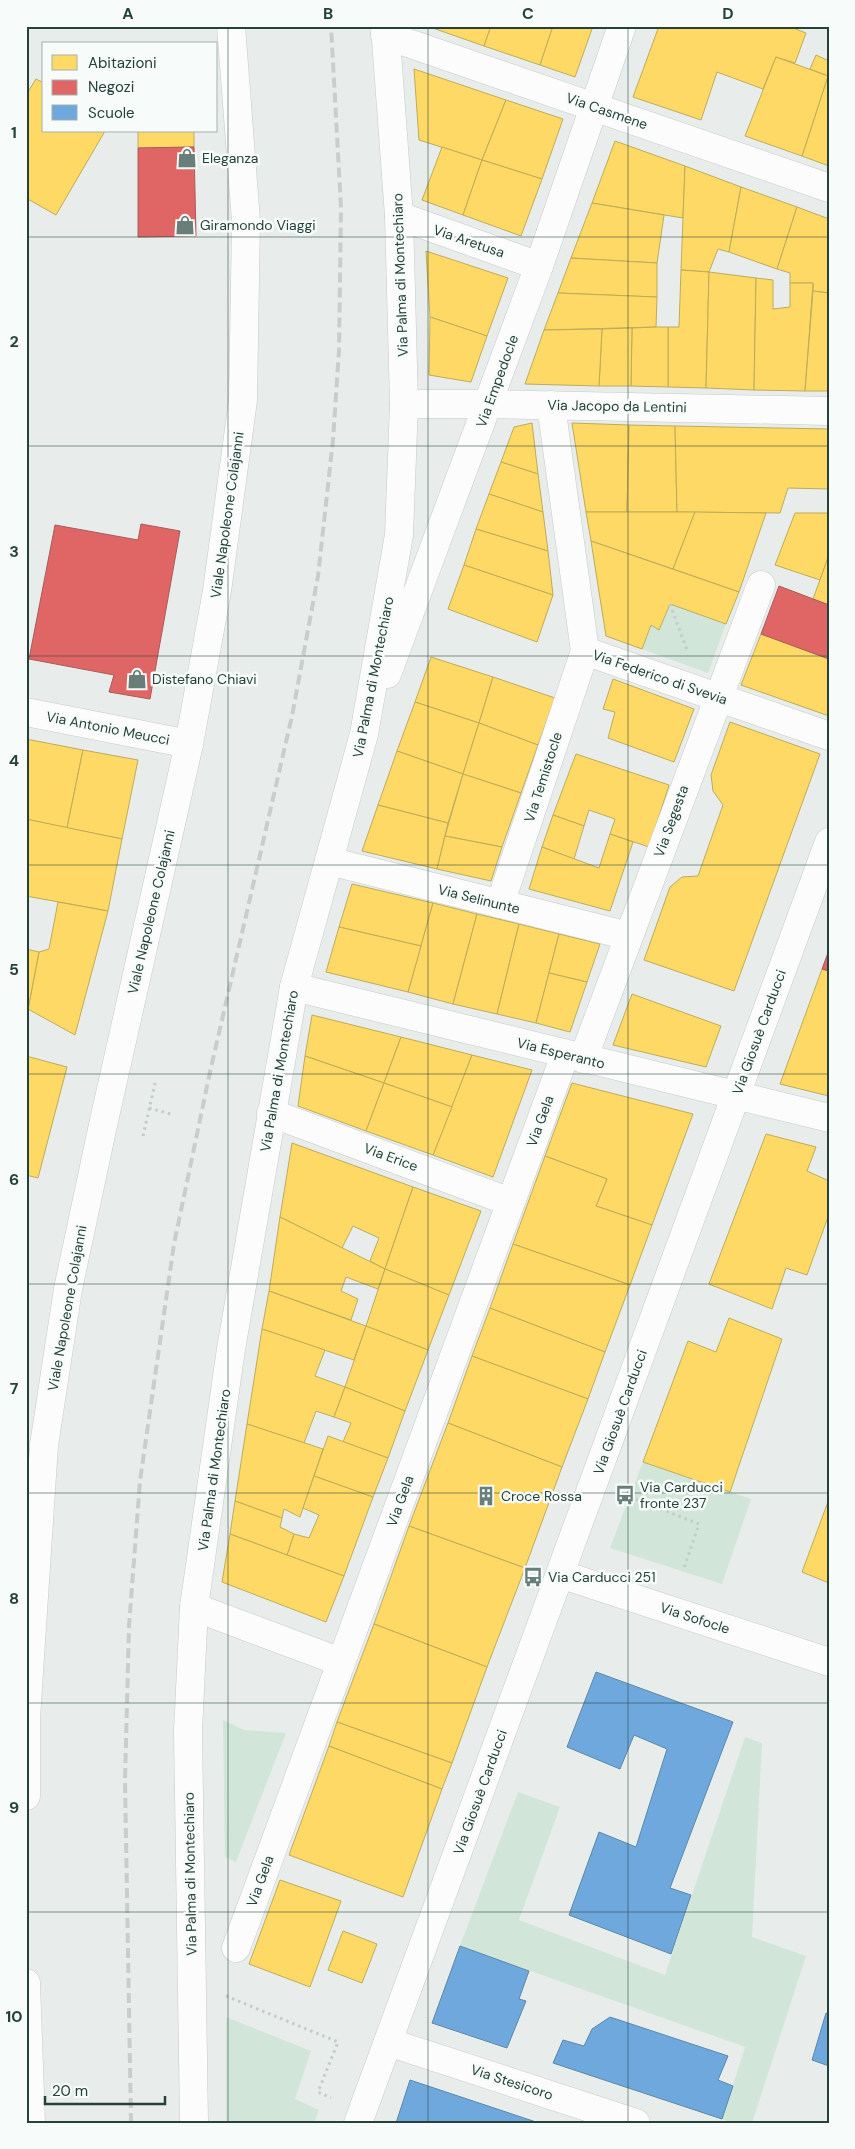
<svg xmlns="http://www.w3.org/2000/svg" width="855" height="2149" font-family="'DM Sans',sans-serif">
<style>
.green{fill:#d1e6d8}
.homes{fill:#ffd966;stroke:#bdac59}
.shops{fill:#e06666;stroke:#a85b59}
.schools{fill:#6fa8dc;stroke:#5889ab}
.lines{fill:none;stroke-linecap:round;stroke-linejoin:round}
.minor-casing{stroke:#c5cac8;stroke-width:29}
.tertiary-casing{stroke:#c5cac8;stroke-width:29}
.path{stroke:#c3ccca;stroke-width:3;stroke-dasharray:2.5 4;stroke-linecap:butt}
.minor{stroke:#fcfcfc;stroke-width:28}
.tertiary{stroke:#fcfcfc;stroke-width:28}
.rail{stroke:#c9cdcc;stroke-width:4;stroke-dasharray:10 5;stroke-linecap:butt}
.grid{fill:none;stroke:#24423a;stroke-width:1;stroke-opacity:0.55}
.labels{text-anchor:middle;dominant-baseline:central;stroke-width:5;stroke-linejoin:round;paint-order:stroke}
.street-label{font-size:14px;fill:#24423a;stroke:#f7fbf9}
.poi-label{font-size:14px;fill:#24423a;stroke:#f7fbf9;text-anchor:start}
.neatline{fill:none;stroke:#24423a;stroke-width:2}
.grid-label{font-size:16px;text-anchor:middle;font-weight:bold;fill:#24423a}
</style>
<rect width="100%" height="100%" fill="#e8edeb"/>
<!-- green -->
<g class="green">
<path d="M670,604L726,624L708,673L642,649L651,625L658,629Z"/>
<path d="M643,1462L751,1499L722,1584L610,1548Z"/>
<path d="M223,1720L244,1730L286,1733L236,1862L225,1857Z"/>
<path d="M745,1737L762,1743L752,1937L806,1956L752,2123H732L722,2119L745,2047L460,1946L518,1792L560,1807L519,1920L665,1975Z"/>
<path d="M226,2017L311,2051L295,2099L319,2110L314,2123H226Z"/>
</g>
<!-- homes -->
<g class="homes">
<path d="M427,26H491L484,46Z"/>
<path d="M491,26H553L540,65L484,46Z"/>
<path d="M553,26H593L575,77L540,65Z"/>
<path d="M659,26H788L806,33L795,63L776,57L763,89L717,72L701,120L633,97Z"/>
<path d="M816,55L829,61V166L802,156L828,76L810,69Z"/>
<path d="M776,57L828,76L802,156L745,136Z"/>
<path d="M414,69L506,100L482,160L419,140Z"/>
<path d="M36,79L44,83V131H105L56,215L26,198V95Z"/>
<path d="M506,100L563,119L542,179L482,160Z"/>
<path d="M138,131H194V147L138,148Z"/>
<path d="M615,141L685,166L683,218L592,203Z"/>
<path d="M442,147L482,160L463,215L422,200Z"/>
<path d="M482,160L542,179L521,236L463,215Z"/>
<path d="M685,166L741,187L729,252L718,249L709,272L681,270Z"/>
<path d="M741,187L797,207L777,269L729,252Z"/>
<path d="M592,203L664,215L657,263L571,258Z"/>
<path d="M797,207L829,219V293L813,291V283H790V273L777,269Z"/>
<path d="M426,251L508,278L487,336L430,317Z"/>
<path d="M571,258L657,263V297L558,293Z"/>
<path d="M681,270L709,272L706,388L668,387V327H679Z"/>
<path d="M709,272L756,278L754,390L706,388Z"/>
<path d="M756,278L773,280V309L790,307V283H813L805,391L754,390Z"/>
<path d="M813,291L829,293V391H805Z"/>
<path d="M558,293L657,297L656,327L544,330Z"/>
<path d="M430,317L487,336L471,382L429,375Z"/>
<path d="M656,327H668V387L631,386L632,328Z"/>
<path d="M632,328L631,386H599L602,329Z"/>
<path d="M602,329L599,386L525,384L544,330Z"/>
<path d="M532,423L538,474L501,462L514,427Z"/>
<path d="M572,423L629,425L627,512H586Z"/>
<path d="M629,425L675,426L677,512H627Z"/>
<path d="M675,426L829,429V489L788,488L780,513L677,512Z"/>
<path d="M501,462L538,474L543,512L489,494Z"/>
<path d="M489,494L543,512L548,551L476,529Z"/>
<path d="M586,512H695L673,569L591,541Z"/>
<path d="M695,512L766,513L739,592L673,569Z"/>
<path d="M795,513H829V555L820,580L775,565Z"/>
<path d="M476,529L548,551L553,595L464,565Z"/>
<path d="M591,541L739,592L726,624L670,604L659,630L651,625L642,649L606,636Z"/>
<path d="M829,555V605L813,599Z"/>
<path d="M464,565L553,595L537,642L448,609Z"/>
<path d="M761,634L829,659V716L741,685Z"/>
<path d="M431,657L493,677L479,723L415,702Z"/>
<path d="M493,677L555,698L538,745L479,723Z"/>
<path d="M613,679L694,709L674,762L608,738L615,712L603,709Z"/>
<path d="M415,702L479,723L463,774L397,751Z"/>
<path d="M730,722L820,754L734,991L644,960L670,887L682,877L698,876L723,805L713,791L711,775Z"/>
<path d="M479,723L538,745L521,793L463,774Z"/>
<path d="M26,739L83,750L67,828L26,819Z"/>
<path d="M83,750L138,760L122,839L67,828Z"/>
<path d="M397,751L463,774L448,823L378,805Z"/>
<path d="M576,754L669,785L649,847L610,834L615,819L589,810L584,826L553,815Z"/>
<path d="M463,774L521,793L502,847L445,836Z"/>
<path d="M378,805L448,823L437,869L362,851Z"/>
<path d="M553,815L584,826L574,859L542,847Z"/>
<path d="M26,819L122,839L108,911L26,896Z"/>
<path d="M610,834L633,842L610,911L529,889L542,847L599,868Z"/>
<path d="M445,836L502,847L491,881L437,869Z"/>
<path d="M352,884L433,903L421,946L339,927Z"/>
<path d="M58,902L108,911L75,1035L28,1009L39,952L49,949Z"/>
<path d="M433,903L477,914L453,1004L408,992Z"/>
<path d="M477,914L519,924L497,1014L453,1004Z"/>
<path d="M519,924L559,934L536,1023L497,1014Z"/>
<path d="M339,927L421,946L408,992L326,972Z"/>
<path d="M559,934L600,944L587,982L549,973Z"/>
<path d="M26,949L39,952L28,1009H26Z"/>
<path d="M822,969L829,971V1096L780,1084Z"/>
<path d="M549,973L587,982L570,1032L536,1023Z"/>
<path d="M632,994L721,1026L706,1067L613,1045Z"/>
<path d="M312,1015L401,1037L384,1083L305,1056Z"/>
<path d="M401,1037L472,1055L452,1107L384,1083Z"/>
<path d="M472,1055L532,1070L493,1177L433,1155Z"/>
<path d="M26,1056L67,1067L38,1178L26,1175Z"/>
<path d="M305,1056L384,1083L366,1131L298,1106Z"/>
<path d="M384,1083L452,1107L433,1155L366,1131Z"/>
<path d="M572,1083L693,1114L652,1225L596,1206L607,1179L545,1156Z"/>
<path d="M766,1134L816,1147L807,1171L829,1181V1214L807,1275L786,1268L772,1309L709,1284Z"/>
<path d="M292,1143L413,1187L385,1269L370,1261L379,1238L353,1226L342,1248L280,1217Z"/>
<path d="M545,1156L607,1179L596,1206L652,1225L630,1285L513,1244Z"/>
<path d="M413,1187L481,1211L449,1295L385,1269Z"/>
<path d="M280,1217L385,1269L378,1289L346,1277L341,1291L358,1299L351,1320L269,1291Z"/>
<path d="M513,1244L630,1285L605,1352L490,1308Z"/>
<path d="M385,1269L449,1295L428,1350L366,1326Z"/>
<path d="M269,1291L366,1326L354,1360L262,1329Z"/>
<path d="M490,1308L605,1352L588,1399L472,1356Z"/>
<path d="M729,1318L782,1339L730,1492L643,1462L688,1341L716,1352Z"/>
<path d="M366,1326L428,1350L405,1411L345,1387Z"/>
<path d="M262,1329L325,1350L315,1376L345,1387L334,1417L316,1411L304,1443L247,1424Z"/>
<path d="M472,1356L588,1399L562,1467L448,1423Z"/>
<path d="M345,1387L405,1411L388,1458L343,1442L351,1423L334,1417Z"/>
<path d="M448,1423L562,1467L525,1568L409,1526Z"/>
<path d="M247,1424L323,1449L300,1517L284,1509L282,1518L235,1501Z"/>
<path d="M328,1436L388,1458L373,1497L314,1476Z"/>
<path d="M314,1476L373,1497L344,1576L287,1555L294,1534L309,1538L319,1515L303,1508Z"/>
<path d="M829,1499V1583L802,1572Z"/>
<path d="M235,1501L282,1518L280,1527L294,1534L287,1555L230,1534Z"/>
<path d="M409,1526L525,1568L487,1667L374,1624Z"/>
<path d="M230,1534L344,1576L326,1622L222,1582Z"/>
<path d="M374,1624L487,1667L452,1763L337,1722Z"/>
<path d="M337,1722L452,1763L442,1789L329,1746Z"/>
<path d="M329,1746L442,1789L403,1897L289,1855Z"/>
<path d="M280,1880L341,1901L310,1987L249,1964Z"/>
<path d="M343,1931L377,1944L362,1983L328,1970Z"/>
</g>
<!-- shops -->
<g class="shops">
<path d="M194,147L196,236L138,237V148Z"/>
<path d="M141,524L180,531L150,699L109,692L114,675L29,659L55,525L138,540Z"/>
<path d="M779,586L829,605V659L761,634Z"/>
<path d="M829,950V971L822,969Z"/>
</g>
<!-- schools -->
<g class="schools">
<path d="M596,1672L733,1722L670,1888L691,1895L671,1954L569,1915L599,1832L636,1847L667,1749L634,1735L620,1769L567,1747Z"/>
<path d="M460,1946L529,1971L519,1999L526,2001L507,2048L432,2023Z"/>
<path d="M826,2013L829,2014V2066L812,2060Z"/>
<path d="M610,2017L728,2056L718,2080L733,2086L722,2119L553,2063L563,2040L584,2046L592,2029Z"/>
<path d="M410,2080L539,2123H396Z"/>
</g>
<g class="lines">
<defs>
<g id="minor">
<path d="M385,35L829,188"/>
<path d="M399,216L539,266"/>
<path d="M404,404H489L829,411"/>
<path d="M551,405L585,651L829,736"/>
<path d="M387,674L539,266L622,26"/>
<path d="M26,712L189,744"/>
<path d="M329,861L629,936"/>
<path d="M500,904L585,651"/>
<path d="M294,987L829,1118"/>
<path d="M583,1059L761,585"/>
<path d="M271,1113L510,1202"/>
<path d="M560,1574L829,1662"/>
<path d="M194,1607L341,1662"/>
<path d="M236,1948L565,1055"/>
<path d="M388,2042L636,2123"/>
<path d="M194,2123L188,1731L194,1607L231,1349L294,987L364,734L399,535L404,404L399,216L385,26"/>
<path d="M358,2123L829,842"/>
</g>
<g id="tertiary">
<path d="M26,1796V1718L44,1445L68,1289L103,1125L189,744L217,591L243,400L246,221L231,26"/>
<path d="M26,1983L31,2123"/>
</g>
</defs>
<!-- minor casing -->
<use href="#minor" class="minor-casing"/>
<!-- tertiary casing -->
<use href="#tertiary" class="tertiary-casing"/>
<!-- path -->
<g class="path">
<path d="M670,604L687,650"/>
<path d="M149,1108L174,1115"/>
<path d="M143,1136L156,1079"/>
<path d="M630,1497L699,1524L683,1571"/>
<path d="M226,1996L338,2042L318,2092L331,2098"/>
</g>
<!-- minor -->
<use href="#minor" class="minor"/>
<!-- tertiary -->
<use href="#tertiary" class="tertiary"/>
<!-- rail -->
<path class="rail" d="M131,2123L125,1781L129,1626L140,1481L174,1244L210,1072L292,716L318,576L333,440L339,350L341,208L331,26"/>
</g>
<!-- grid -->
<path class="grid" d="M228,26V2123M428,26V2123M628,26V2123M26,237H829M26,446H829M26,656H829M26,865H829M26,1074H829M26,1284H829M26,1493H829M26,1703H829M26,1912H829"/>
<!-- icons -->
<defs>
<symbol id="shop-bare" viewBox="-9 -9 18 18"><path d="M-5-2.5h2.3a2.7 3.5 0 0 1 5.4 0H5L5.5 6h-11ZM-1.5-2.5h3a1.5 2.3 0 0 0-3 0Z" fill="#697e78" stroke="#f7fbf9" stroke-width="2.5" paint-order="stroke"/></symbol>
<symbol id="bus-bare" viewBox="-9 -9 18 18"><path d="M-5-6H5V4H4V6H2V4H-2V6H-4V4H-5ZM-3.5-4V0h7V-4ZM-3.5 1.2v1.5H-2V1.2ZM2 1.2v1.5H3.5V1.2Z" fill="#697e78" stroke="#f7fbf9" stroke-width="2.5" paint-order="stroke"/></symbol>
<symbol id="building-bare" viewBox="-9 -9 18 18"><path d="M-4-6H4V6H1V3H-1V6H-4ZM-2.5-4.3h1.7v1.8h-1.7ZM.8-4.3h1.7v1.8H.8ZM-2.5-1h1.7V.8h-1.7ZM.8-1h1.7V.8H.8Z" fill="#697e78" stroke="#f7fbf9" stroke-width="2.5" paint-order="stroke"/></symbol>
</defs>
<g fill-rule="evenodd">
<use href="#shop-bare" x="173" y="144" width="28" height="28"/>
<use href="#shop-bare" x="171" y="211" width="28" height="28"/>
<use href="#shop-bare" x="123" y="665" width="28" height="28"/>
<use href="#bus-bare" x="611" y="1481" width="28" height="28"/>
<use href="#building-bare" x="472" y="1482" width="28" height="28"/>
<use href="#bus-bare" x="519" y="1563" width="28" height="28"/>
</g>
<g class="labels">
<!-- street labels -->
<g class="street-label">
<text transform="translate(607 111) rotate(19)">Via Casmene</text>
<text transform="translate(469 241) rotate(19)">Via Aretusa</text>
<text transform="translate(400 275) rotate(-92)">Via Palma di Montechiaro</text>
<text transform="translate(497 381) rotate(-70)">Via Empedocle</text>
<text transform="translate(617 406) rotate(1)">Via Jacopo da Lentini</text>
<text transform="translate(227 515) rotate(-82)">Viale Napoleone Colajanni</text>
<text transform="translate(373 677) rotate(-79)">Via Palma di Montechiaro</text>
<text transform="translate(660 677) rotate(19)">Via Federico di Svevia</text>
<text transform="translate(108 728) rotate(11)">Via Antonio Meucci</text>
<text transform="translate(543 777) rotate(-72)">Via Temistocle</text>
<text transform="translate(671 821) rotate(-70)">Via Segesta</text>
<text transform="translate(479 899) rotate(14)">Via Selinunte</text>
<text transform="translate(151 912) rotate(-77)">Viale Napoleone Colajanni</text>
<text transform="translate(759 1032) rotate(-70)">Via Giosuè Carducci</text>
<text transform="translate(561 1053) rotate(14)">Via Esperanto</text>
<text transform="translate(279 1071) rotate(-80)">Via Palma di Montechiaro</text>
<text transform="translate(540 1121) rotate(-70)">Via Gela</text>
<text transform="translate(391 1157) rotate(20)">Via Erice</text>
<text transform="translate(67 1308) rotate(-80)">Viale Napoleone Colajanni</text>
<text transform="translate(620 1412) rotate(-70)">Via Giosuè Carducci</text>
<text transform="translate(214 1470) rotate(-82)">Via Palma di Montechiaro</text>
<text transform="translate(400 1501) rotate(-70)">Via Gela</text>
<text transform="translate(695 1618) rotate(18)">Via Sofocle</text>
<text transform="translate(480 1792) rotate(-70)">Via Giosuè Carducci</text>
<text transform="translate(190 1874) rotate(-91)">Via Palma di Montechiaro</text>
<text transform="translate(260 1881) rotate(-70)">Via Gela</text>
<text transform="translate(512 2082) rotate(18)">Via Stesicoro</text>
</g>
<!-- poi labels -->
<g class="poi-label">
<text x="202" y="158">Eleganza</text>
<text x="200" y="225">Giramondo Viaggi</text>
<text x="152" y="679">Distefano Chiavi</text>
<text x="640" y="1487">Via Carducci<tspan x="640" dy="16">fronte 237</tspan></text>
<text x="501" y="1496">Croce Rossa</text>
<text x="548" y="1577">Via Carducci 251</text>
</g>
</g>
<!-- border -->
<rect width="855" height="2149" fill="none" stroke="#f7fbf9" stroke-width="55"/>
<!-- legend -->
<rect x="42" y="42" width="175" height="90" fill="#f7fbf9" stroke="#a3b1ad"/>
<rect x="52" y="55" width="25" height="15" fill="#ffd966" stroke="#a3b1ad"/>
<text x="88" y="68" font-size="15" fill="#24423a">Abitazioni</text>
<rect x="52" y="80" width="25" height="15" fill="#e06666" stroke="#a3b1ad"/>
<text x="88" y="92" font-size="15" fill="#24423a">Negozi</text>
<rect x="52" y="105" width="25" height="15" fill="#6fa8dc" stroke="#a3b1ad"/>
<text x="88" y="118" font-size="15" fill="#24423a">Scuole</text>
<!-- scale -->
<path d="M45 2096v8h120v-8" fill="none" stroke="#24423a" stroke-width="2.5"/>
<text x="52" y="2096" font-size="15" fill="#24423a" stroke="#f7fbf9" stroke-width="4" paint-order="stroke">20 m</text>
<rect x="28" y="28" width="800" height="2094" class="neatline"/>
<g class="grid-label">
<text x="128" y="19">A</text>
<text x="328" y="19">B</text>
<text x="528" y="19">C</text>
<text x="728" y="19">D</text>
<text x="14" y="138">1</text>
<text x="14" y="347">2</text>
<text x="14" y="557">3</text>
<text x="14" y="766">4</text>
<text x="14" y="975">5</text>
<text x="14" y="1185">6</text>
<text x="14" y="1394">7</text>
<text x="14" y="1604">8</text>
<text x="14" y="1813">9</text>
<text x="14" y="2022">10</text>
</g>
</svg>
